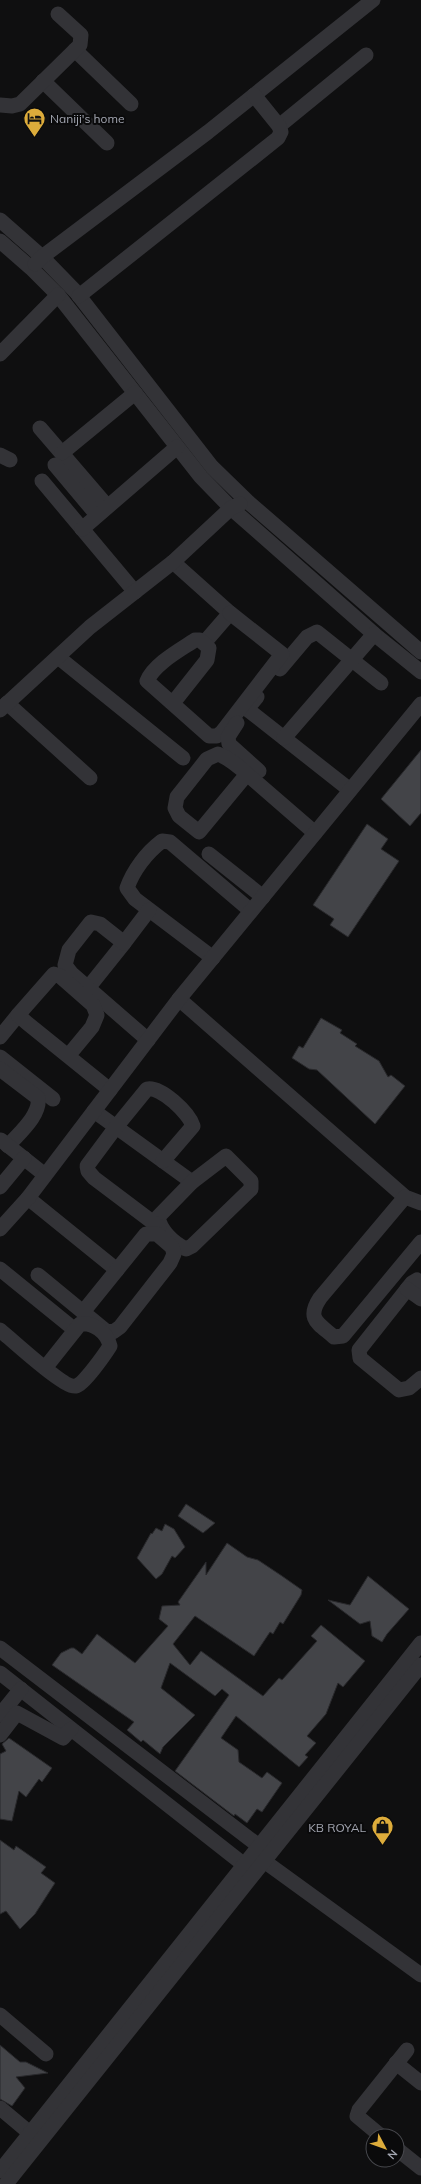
<svg xmlns="http://www.w3.org/2000/svg" width="421" height="2184" font-family="Mulish,sans-serif">
<style>
.building{fill:#434448;stroke:#29292c}
.lines{fill:none;stroke-linecap:round;stroke-linejoin:round}
.minor{stroke:#333337;stroke-width:15}
.labels{text-anchor:middle;dominant-baseline:central;stroke-width:4;stroke-linejoin:round;paint-order:stroke}
.poi-label{font-size:12px;fill:#a2a5b0;stroke:#0a0a0b;text-anchor:start}
</style>
<rect width="100%" height="100%" fill="#0f0f10"/>
<!-- building -->
<g class="building">
<path d="M421,750V813L410,826L381,799Z"/>
<path d="M367,824L388,839L381,849L399,861L348,937L330,925L334,919L313,905Z"/>
<path d="M321,1018L342,1030L340,1033L357,1044L355,1046L379,1061L388,1077L391,1075L405,1086L375,1124L317,1070L309,1069L292,1058L299,1046L303,1048Z"/>
<path d="M186,1504L215,1523L203,1533L178,1516Z"/>
<path d="M165,1524L174,1529L185,1547L175,1558L172,1556L162,1574L156,1579L137,1558L151,1533L152,1534L156,1528L162,1531Z"/>
<path d="M227,1543L247,1557L258,1560L282,1576L302,1590L301,1595L283,1624L280,1622L273,1634L270,1632L254,1656L195,1616L173,1644L190,1665L201,1651L263,1696L279,1678L282,1680L317,1641L311,1636L321,1625L365,1661L343,1687L338,1683L326,1714L307,1736L316,1743L305,1755L308,1757L299,1767L236,1716L221,1738L238,1750L239,1762L262,1778L267,1772L282,1783L262,1812L257,1809L247,1823L235,1814L234,1816L175,1771L229,1695L222,1689L215,1696L170,1663L161,1688L195,1715L163,1747L160,1754L143,1740L141,1742L127,1730L134,1722L52,1665L61,1653L71,1648H74L82,1654L97,1634L135,1663L168,1626L159,1619L162,1606L180,1605L178,1602L206,1562V1575Z"/>
<path d="M368,1576L409,1609L387,1634L382,1642L372,1636L370,1621L360,1624L328,1600L350,1605Z"/>
<path d="M9,1738L52,1768L42,1782L39,1779L26,1797L19,1791L12,1821L0,1819V1754L6,1751L2,1744Z"/>
<path d="M0,1840L14,1850L16,1846L46,1867L41,1873L55,1883L35,1914L20,1929L6,1911L0,1914Z"/>
<path d="M0,2045L20,2062H26L48,2073L16,2077L25,2088L12,2106L0,2099Z"/>
</g>
<g class="lines">
<!-- minor -->
<g class="minor">
<path d="M75,50L131,104"/>
<path d="M43,81L107,143"/>
<path d="M0,105L12,106L20,104L80,45L81,35L58,14"/>
<path d="M279,126L366,55"/>
<path d="M0,220L42,257L76,292L212,467L247,501L421,652"/>
<path d="M0,241L31,268L58,295L201,477L231,508L374,634L421,672"/>
<path d="M35,264L42,257L208,132L373,0"/>
<path d="M79,296L278,138L281,132L279,126L254,95"/>
<path d="M0,354L58,295"/>
<path d="M40,428L107,506"/>
<path d="M62,453L135,393"/>
<path d="M0,455L10,460"/>
<path d="M55,465L97,515"/>
<path d="M42,481L135,592"/>
<path d="M82,529L177,447"/>
<path d="M173,562L230,613L204,643"/>
<path d="M58,657L183,758"/>
<path d="M280,669L307,637L317,632L381,683"/>
<path d="M257,697L247,709L350,790"/>
<path d="M7,703L90,778"/>
<path d="M173,703L207,660L209,648L200,640H195C180,650 154,664 147,681L209,736H217L222,732L282,654L230,613"/>
<path d="M0,710L90,627L173,562L231,508L240,504"/>
<path d="M237,723L228,737L229,744L259,771"/>
<path d="M284,738L374,634"/>
<path d="M247,774L199,832L179,816L175,808L177,797L207,759L218,754C229,758 238,766 247,774L315,833"/>
<path d="M209,854L263,897"/>
<path d="M213,958L135,899L127,888C133,871 146,853 162,841L170,842L251,911"/>
<path d="M88,988L124,943"/>
<path d="M179,999L405,1197L421,1203"/>
<path d="M0,1037L18,1015"/>
<path d="M148,1040L72,974L65,965L69,950L91,922L100,924L124,943L149,910"/>
<path d="M68,1056L92,1027L97,1015L93,1005L60,976L54,974L18,1015L27,1023L110,1090"/>
<path d="M0,1057L53,1099"/>
<path d="M0,1069L38,1098C41,1115 18,1134 8,1146"/>
<path d="M94,1111L192,1182"/>
<path d="M1,1140L45,1175"/>
<path d="M226,1156L251,1181V1189L192,1246L186,1249C173,1243 160,1230 158,1217L192,1182Z"/>
<path d="M0,1187L24,1158"/>
<path d="M405,1197L320,1298C306,1319 318,1323 334,1337L343,1336L421,1242"/>
<path d="M28,1198L117,1270"/>
<path d="M159,1227L94,1178L88,1171L87,1166L116,1127L147,1089C161,1086 189,1113 193,1126L163,1161"/>
<path d="M0,1229L28,1198L179,999L421,704"/>
<path d="M0,1269L75,1330"/>
<path d="M38,1275L106,1331L113,1332L120,1327L170,1263L174,1254L172,1247L157,1234H146L83,1312"/>
<path d="M421,1283L417,1280L412,1283L359,1350L360,1358L399,1390L409,1388L421,1378"/>
<path d="M407,1289L421,1299"/>
<path d="M0,1330C12,1340 65,1389 76,1386C84,1384 105,1354 110,1346C107,1332 93,1322 80,1324L45,1368"/>
<path d="M0,1648L268,1853"/>
<path d="M0,1673L252,1871"/>
<path d="M0,1715L21,1689"/>
<path d="M0,1735L17,1713L63,1738L71,1729"/>
<path d="M264,1861L421,1975"/>
<path d="M0,2015L46,2054"/>
<path d="M396,2063L421,2083"/>
<path d="M0,2108L31,2134"/>
<path d="M381,2136L357,2116L359,2110L407,2050"/>
<path d="M397,2149L421,2168"/>
<path d="M0,2171L421,1643"/>
<path d="M6,2184L421,1665"/>
</g>
</g>
<!-- icons -->
<defs>
<symbol id="hotel-pin" viewBox="-11 -11 22 30"><path d="M0 17L-7.5 6A9.5 9.5 0 1 1 7.5 6Z" fill="#ddac3b" stroke="#0a0a0b"/><path d="M-6-4.5h1.5V1H6V5H4.5V3h-9V5H-6ZM-4 0a1.8 1.8 0 1 1 3.6 0ZM.5 0V-2.5h3Q6-2.5 6 0Z" fill="#111"/></symbol>
<symbol id="shop-pin" viewBox="-11 -11 22 30"><path d="M0 17L-7.5 6A9.5 9.5 0 1 1 7.5 6Z" fill="#ddac3b" stroke="#0a0a0b"/><path d="M-5-2.5h2.3a2.7 3.5 0 0 1 5.4 0H5L5.5 6h-11ZM-1.5-2.5h3a1.5 2.3 0 0 0-3 0Z" fill="#111"/></symbol>
</defs>
<g fill-rule="evenodd">
<use href="#hotel-pin" x="22" y="106" width="25" height="34"/>
<use href="#shop-pin" x="370" y="1814" width="25" height="34"/>
</g>
<g class="labels">
<!-- poi labels -->
<g class="poi-label">
<text x="50" y="118">Naniji's home</text>
<text x="366" y="1827" text-anchor="end">KB ROYAL</text>
</g>
</g>
<!-- north arrow -->
<g transform="translate(385 2148) rotate(131)"><circle r="19" fill="#0a0a0b" stroke="#47484d"/>
<path d="M0-3L7 15L0 10L-7 15Z" fill="#ddac3b"/>
<text y="-6" font-size="11" font-weight="bold" text-anchor="middle" fill="#a2a5b0">N</text>
</g>
</svg>
